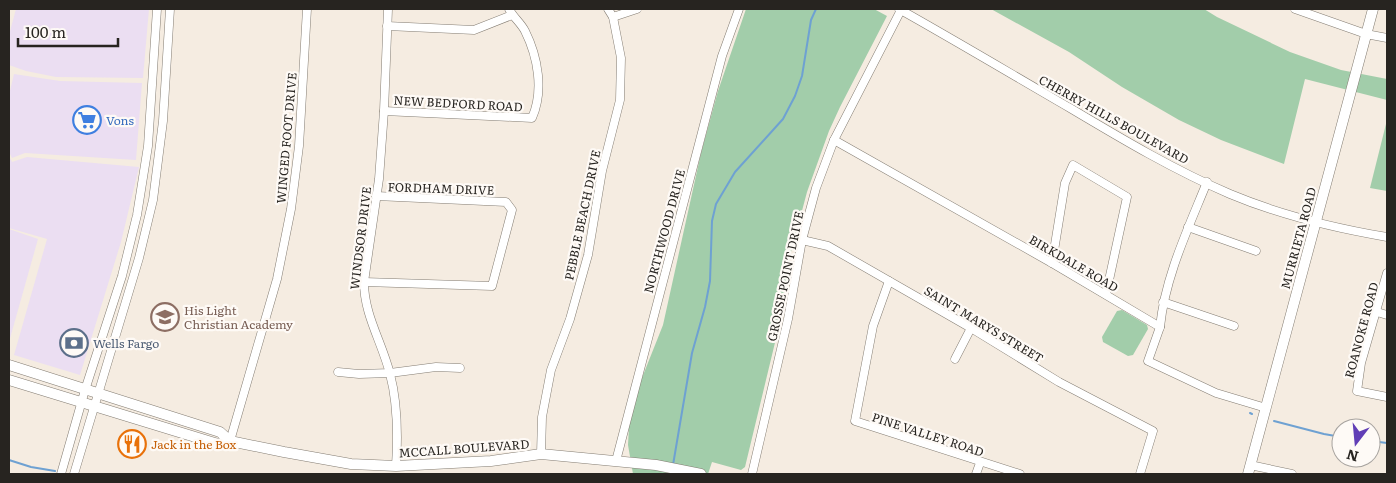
<svg xmlns="http://www.w3.org/2000/svg" width="1396" height="483" font-family="Literata,serif">
<style>
.commercial{fill:#ebdef2}
.green{fill:#a2cdaa}
.lines{fill:none;stroke-linecap:round;stroke-linejoin:round}
.stream{stroke:#6ea1d2;stroke-width:2}
.minor-casing{stroke:#847d73;stroke-width:9}
.major-casing{stroke:#847d73;stroke-width:11}
.minor{stroke:#fff;stroke-width:8}
.major{stroke:#fff;stroke-width:10}
.labels{text-anchor:middle;dominant-baseline:central;stroke-width:4.5;stroke-linejoin:round;paint-order:stroke}
.street-label{font-size:12px;fill:#272420;stroke:#fefaf6}
.shop-label{font-size:12px;fill:#366cbe;stroke:#fefaf6;text-anchor:start}
.education-label{font-size:12px;fill:#785e54;stroke:#fefaf6;text-anchor:start}
.service-label{font-size:12px;fill:#4e5e75;stroke:#fefaf6;text-anchor:start}
.food-label{font-size:12px;fill:#c56008;stroke:#fefaf6;text-anchor:start}
</style>
<rect width="100%" height="100%" fill="#f5ece1"/>
<!-- commercial -->
<g class="commercial">
<path d="M16,9H149L143,78L56,77L26,71L9,65V35Z"/>
<path d="M14,74L60,81L142,83L136,160L25,153L12,158L9,152V95Z"/>
<path d="M9,156L12,162L27,157L139,167L121,242L80,375L14,355L47,239L9,228Z"/>
<path d="M9,229L38,239L9,342Z"/>
</g>
<!-- green -->
<g class="green">
<path d="M746,9H874L887,16L840,107L829,131L807,192L791,252L779,326L745,467L741,470L712,462L708,474H633L628,445L630,408L663,325L701,153L718,91Z"/>
<path d="M991,9H1204L1217,17L1290,52L1341,70L1387,79V100L1305,79L1284,164L1221,140L1179,120L1122,87L1069,52Z"/>
<path d="M1387,120V191L1370,188Z"/>
<path d="M1122,310L1147,325L1148,329L1133,355L1128,356L1103,342L1102,337L1117,311Z"/>
</g>
<g class="lines">
<!-- stream -->
<g class="stream">
<path d="M1250,413L1252,414"/>
<path d="M1274,421L1324,434L1341,437"/>
<path d="M1371,441L1387,443"/>
<path d="M9,460L31,467L55,471"/>
<path d="M673,465L692,353L705,307L710,281L712,221L716,204L735,172L783,119L795,96L802,76L811,20L816,9"/>
</g>
<defs>
<g id="minor">
<path d="M388,9L384,111L379,179L364,282C364,315 382,342 390,374C398,404 398,435 396,466"/>
<path d="M899,9C956,41 1013,75 1070,108C1122,139 1174,170 1230,194C1280,215 1334,228 1387,237"/>
<path d="M1295,9L1366,34L1387,38"/>
<path d="M613,17L637,9"/>
<path d="M387,26L474,30L512,15"/>
<path d="M384,111L532,118C544,91 538,57 525,31C521,23 513,17 509,9"/>
<path d="M834,140L1052,263L1160,327L1148,361L1216,393L1266,408"/>
<path d="M1188,227L1256,251"/>
<path d="M802,240L828,246L971,328L1059,382L1153,431L1140,474"/>
<path d="M1052,263L1065,183L1073,165L1127,197L1106,294"/>
<path d="M1387,273L1361,363L1357,391L1387,397"/>
<path d="M889,281L873,326L855,421L1020,474"/>
<path d="M364,282L492,286L512,210L506,202L376,196"/>
<path d="M1163,302L1234,326"/>
<path d="M1377,312L1387,315"/>
<path d="M1160,327C1165,277 1188,229 1207,182"/>
<path d="M955,359L971,328"/>
<path d="M338,372L359,374L390,373L436,367L460,368"/>
<path d="M230,441L277,279L291,209L299,146L307,9"/>
<path d="M541,454L542,417L551,370L570,319L588,255L602,171L620,100L621,58L613,17L608,9"/>
<path d="M616,461L722,56L739,9"/>
<path d="M1250,465L1292,474"/>
<path d="M61,474L85,390L122,276L137,215L148,146L157,9"/>
<path d="M74,474L139,258L153,200L163,121L170,9"/>
<path d="M752,474L788,319L802,240L816,188L834,140L901,10"/>
<path d="M976,474L980,463"/>
</g>
<g id="major">
<path d="M9,365L220,432L230,441"/>
<path d="M9,380L218,444L230,441L284,452L351,464L396,466L491,461L541,454L656,465L701,474"/>
<path d="M1248,474L1373,9"/>
</g>
</defs>
<!-- minor casing -->
<use href="#minor" class="minor-casing"/>
<!-- major casing -->
<use href="#major" class="major-casing"/>
<!-- minor -->
<use href="#minor" class="minor"/>
<!-- major -->
<use href="#major" class="major"/>
</g>
<!-- icons -->
<defs>
<symbol id="supermarket-ring" viewBox="-11 -11 22 22"><circle r="9.5" fill="#fefaf6" stroke="#3f7fe0" stroke-width="1.5"/><path d="M-6-5.5h2.5l.6 2H6L4.5 2H-2.5L-4.4-4H-6ZM-1.5 3.2a1.3 1.3 0 1 0 .1 0ZM3 3.2a1.3 1.3 0 1 0 .1 0Z" fill="#3f7fe0"/></symbol>
<symbol id="school-ring" viewBox="-11 -11 22 22"><circle r="9.5" fill="#fefaf6" stroke="#8d6e63" stroke-width="1.5"/><path d="M0-5L7-2L0 1L-7-2ZM-4 1L0 2.5L4 1V4Q0 6-4 4Z" fill="#8d6e63"/></symbol>
<symbol id="bank-ring" viewBox="-11 -11 22 22"><circle r="9.5" fill="#fefaf6" stroke="#5c6f8a" stroke-width="1.5"/><path d="M-6-4H6V4H-6ZM0-2.3a2.3 2.3 0 1 0 0 4.6a2.3 2.3 0 1 0 0-4.6Z" fill="#5c6f8a"/></symbol>
<symbol id="restaurant-ring" viewBox="-11 -11 22 22"><circle r="9.5" fill="#fefaf6" stroke="#e8710a" stroke-width="1.5"/><path d="M-5-6h1v4h1v-4h1v4h1v-4h1v5L-1.5 .5V6h-2V.5L-5-1ZM5-6V6H3V1.5H1.5Q1.5-4 5-6Z" fill="#e8710a"/></symbol>
</defs>
<g fill-rule="evenodd">
<use href="#supermarket-ring" x="71" y="104" width="32" height="32"/>
<use href="#school-ring" x="149" y="301" width="32" height="32"/>
<use href="#bank-ring" x="58" y="327" width="32" height="32"/>
<use href="#restaurant-ring" x="116" y="428" width="32" height="32"/>
</g>
<g class="labels">
<!-- street labels -->
<g class="street-label">
<text transform="translate(458 103) rotate(3)">NEW BEDFORD ROAD</text>
<text transform="translate(1114 119) rotate(29)">CHERRY HILLS BOULEVARD</text>
<text transform="translate(286 138) rotate(-85)">WINGED FOOT DRIVE</text>
<text transform="translate(441 188) rotate(2)">FORDHAM DRIVE</text>
<text transform="translate(582 215) rotate(-78)">PEBBLE BEACH DRIVE</text>
<text transform="translate(664 231) rotate(-75)">NORTHWOOD DRIVE</text>
<text transform="translate(360 238) rotate(-83)">WINDSOR DRIVE</text>
<text transform="translate(1298 238) rotate(-75)">MURRIETA ROAD</text>
<text transform="translate(1074 263) rotate(30)">BIRKDALE ROAD</text>
<text transform="translate(785 276) rotate(-78)">GROSSE POINT DRIVE</text>
<text transform="translate(984 324) rotate(31)">SAINT MARYS STREET</text>
<text transform="translate(1361 330) rotate(-75)">ROANOKE ROAD</text>
<text transform="translate(928 434) rotate(18)">PINE VALLEY ROAD</text>
<text transform="translate(464 448) rotate(-4)">MCCALL BOULEVARD</text>
</g>
<!-- shop labels -->
<g class="shop-label">
<text x="106" y="120">Vons</text>
</g>
<!-- education labels -->
<g class="education-label">
<text x="184" y="310">His Light<tspan x="184" dy="14">Christian Academy</tspan></text>
</g>
<!-- service labels -->
<g class="service-label">
<text x="93" y="343">Wells Fargo</text>
</g>
<!-- food labels -->
<g class="food-label">
<text x="151" y="444">Jack in the Box</text>
</g>
</g>
<!-- border -->
<rect width="1396" height="483" fill="none" stroke="#272420" stroke-width="20"/>
<!-- north arrow -->
<g transform="translate(1356 443) rotate(196)"><circle r="24" fill="#fefaf6" stroke="#a8a4a0"/>
<path d="M0-4L9 19L0 12L-9 19Z" fill="#613eb6"/>
<text y="-8" font-size="14" font-weight="bold" text-anchor="middle" fill="#272420">N</text>
</g>
<!-- scale -->
<path d="M18 38v8h100v-8" fill="none" stroke="#272420" stroke-width="2.5"/>
<text x="25" y="38" font-size="15" fill="#272420" stroke="#fefaf6" stroke-width="4" paint-order="stroke">100 m</text>
</svg>
